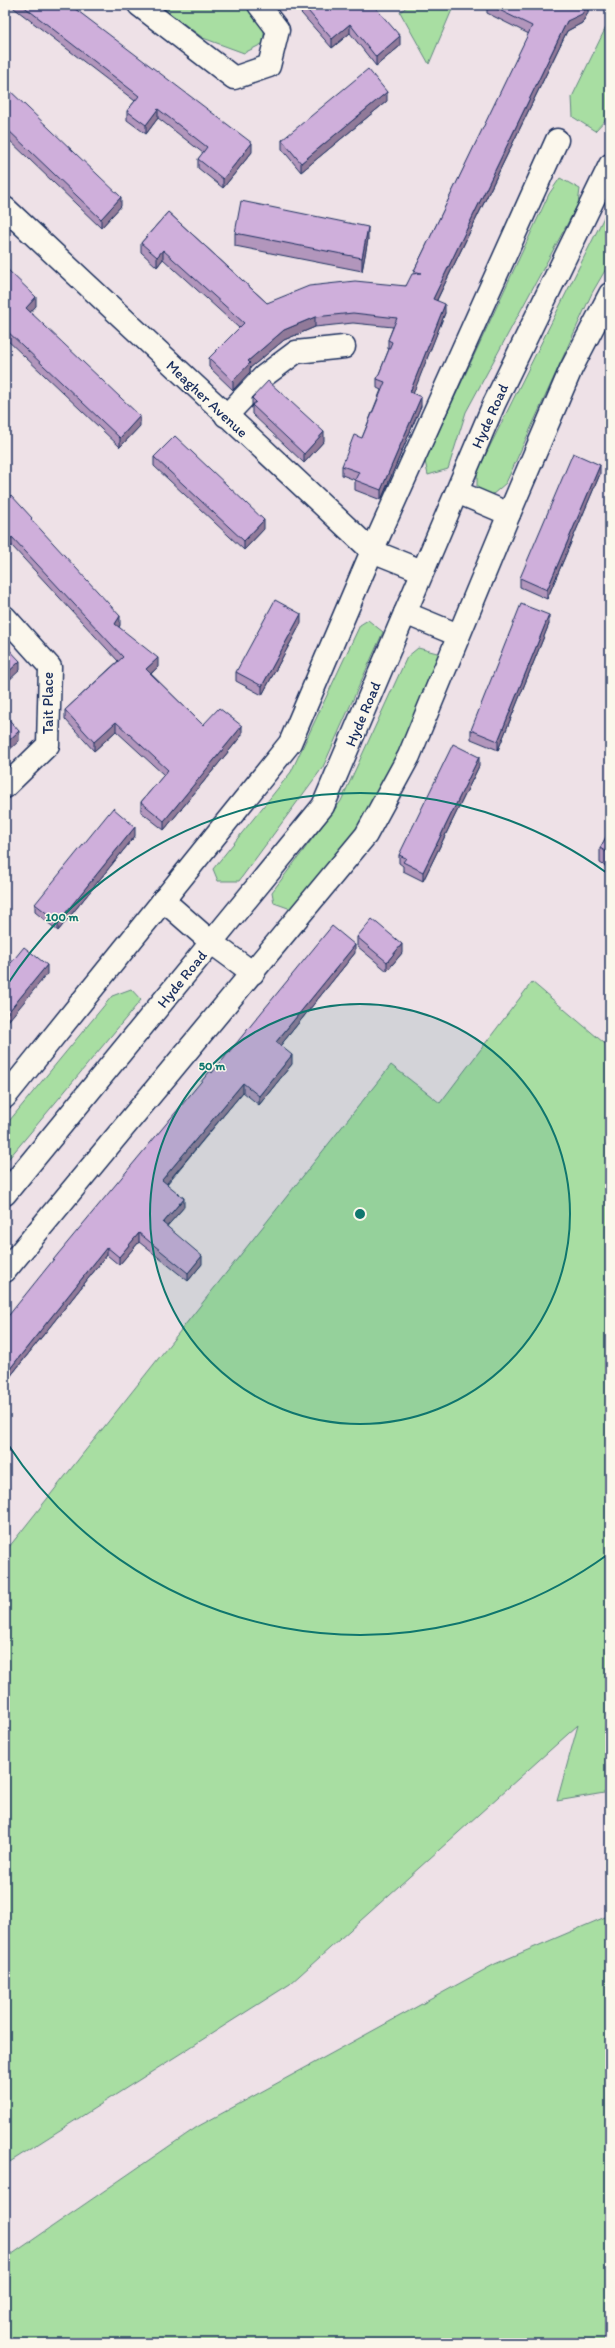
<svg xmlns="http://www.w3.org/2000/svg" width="615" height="2348" font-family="Itim,sans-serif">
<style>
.green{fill:#a8dea2;stroke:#628680}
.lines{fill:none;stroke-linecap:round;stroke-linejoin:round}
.minor-casing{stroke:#1b2f5e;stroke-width:25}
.minor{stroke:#fbf7ec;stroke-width:22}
.wall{fill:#b296bc;stroke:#1b2f5e}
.shaded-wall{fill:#917a99;stroke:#1b2f5e}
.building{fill:#cfafdb;stroke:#1b2f5e}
.ring{fill:none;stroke:#0f766e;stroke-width:2}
.labels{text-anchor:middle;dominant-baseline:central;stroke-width:3;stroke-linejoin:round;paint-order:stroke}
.street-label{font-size:15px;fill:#1b2f5e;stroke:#fbf7ec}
.centre{fill:#0f766e;stroke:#fbf7ec;stroke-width:2}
.ring-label{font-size:12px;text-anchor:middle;font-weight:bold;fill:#0f766e;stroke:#fbf7ec;stroke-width:3;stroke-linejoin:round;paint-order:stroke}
</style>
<rect width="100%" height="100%" fill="#eee1e7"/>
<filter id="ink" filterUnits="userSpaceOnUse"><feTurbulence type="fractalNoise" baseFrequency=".025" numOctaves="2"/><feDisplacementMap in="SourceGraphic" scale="8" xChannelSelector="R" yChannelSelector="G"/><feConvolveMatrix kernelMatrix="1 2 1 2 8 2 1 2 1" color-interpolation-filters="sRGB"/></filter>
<g filter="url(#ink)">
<!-- green -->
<g class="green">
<path d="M159,5H249L264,23V43L244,53L203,38Z"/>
<path d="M409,5H454L429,64L400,12Z"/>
<path d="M610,19V115L595,131L573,117L572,97Z"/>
<path d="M560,178L580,189L578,204L466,412L448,469L428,475L425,461L549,194Z"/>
<path d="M609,207L610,262L592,293L506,483L492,495L477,490V472Z"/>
<path d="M368,620L383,632L323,767L239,881H218L213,869L291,772L360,625Z"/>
<path d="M418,648L441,654L373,811L291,909L274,903L272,892L341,801L407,657Z"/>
<path d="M532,982L610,1048V1792L557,1801L578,1725L290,1984L5,2165V1552L391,1065L440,1103Z"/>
<path d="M131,989L141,1000L5,1163V1126L112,996Z"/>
<path d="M610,1915V2343H5V2259L197,2127L495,1964Z"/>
</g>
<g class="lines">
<defs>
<g id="minor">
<path d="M139,5L234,78L269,66L278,30L259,5"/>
<path d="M5,208L372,551L422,571"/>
<path d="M226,416L264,376L296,352L344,347"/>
<path d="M457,492L509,514L571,369L610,294"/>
<path d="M405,613L458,635"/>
<path d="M5,617L50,667L48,745L5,787"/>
<path d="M163,900L212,943L253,973"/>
<path d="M5,1097L290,743L372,551L557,140"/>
<path d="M5,1194L323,806L494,404L610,165"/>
<path d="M5,1271L366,835L409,756L509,514"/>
</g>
</defs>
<!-- minor casing -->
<use href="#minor" class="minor-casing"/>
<!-- minor -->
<use href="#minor" class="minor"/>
</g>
<!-- wall -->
<g class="wall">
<path d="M10,5H70L252,152L223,188L198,168V159L203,153L158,118L146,134L127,120V111L135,101Z"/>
<path d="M294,5H373L400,46L376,66L350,33L332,48Z"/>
<path d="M487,5H588V13L582,23L567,31L437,300L445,313L413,393L421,406L381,500L355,490V480L342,475V466L362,438L381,390L377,388V379L389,349H388V340L393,327L353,323L315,327L284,340L250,368V372L233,390L209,367V358L239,328L163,259L157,267L141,252V243L168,212L267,303L406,286L414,274V271L529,34L487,13Z"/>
<path d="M5,86L121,206L101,228L5,136Z"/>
<path d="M387,101L301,172L282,149V140Z"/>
<path d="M235,233L368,239L362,271L235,246Z"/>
<path d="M5,267L36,306L30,312L140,426L120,447L5,338Z"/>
<path d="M252,398L324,441L304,463L252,414Z"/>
<path d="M154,457L264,529L244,550L154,466Z"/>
<path d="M600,474L547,599L520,587V578Z"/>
<path d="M5,501L32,521L120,625L119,627L158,667L151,674L203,725L242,735L164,830L141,812V802L164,775L116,731L94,751L65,719V710L118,661L12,546Z"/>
<path d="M301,623L262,695L236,681V672Z"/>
<path d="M549,624L498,750L471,739V730Z"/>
<path d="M479,766L423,881L403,871V866L399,863V855Z"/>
<path d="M610,830V869L600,863V848Z"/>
<path d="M135,836L58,931L35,912V904Z"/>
<path d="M357,937L402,953L387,971L357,946Z"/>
<path d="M355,953L280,1046L292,1064L259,1105L243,1092L167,1184L184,1207L167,1226L202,1264L188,1281L139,1242L119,1265L107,1255L5,1383L212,1073Z"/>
</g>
<!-- shaded-wall -->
<g class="shaded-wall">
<path d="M587,5H588V13L582,23L567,31L433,308V299L567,21Z"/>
<path d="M350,24V33L332,48V39Z"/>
<path d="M400,36V46L376,66V57Z"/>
<path d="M387,92V101L301,172V163Z"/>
<path d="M158,109V118L146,134V125Z"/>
<path d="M252,143V152L223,188V179Z"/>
<path d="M121,197V206L101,228V219Z"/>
<path d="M368,227V239L362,271V258Z"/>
<path d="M163,250V259L157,267V257Z"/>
<path d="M36,297V306L26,317V308Z"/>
<path d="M445,304V313L410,402V392Z"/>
<path d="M315,317V327L284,340L250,368V372L233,390V381L248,361L284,330Z"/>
<path d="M421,397V406L381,500V490Z"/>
<path d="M140,416V426L120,447V438Z"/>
<path d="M324,432V441L304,463V454Z"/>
<path d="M600,465V474L547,599V590Z"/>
<path d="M264,520V529L244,550V541Z"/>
<path d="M12,537V546L5,552V543Z"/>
<path d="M301,614V623L262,695V686Z"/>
<path d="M549,615V624L498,750V741Z"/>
<path d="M120,616V625L115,633V624Z"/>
<path d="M158,658V667L146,678V669Z"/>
<path d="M20,661V670L5,684V675Z"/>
<path d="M116,722V731L94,751V742Z"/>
<path d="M242,726V735L164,830V821Z"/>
<path d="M19,731V741L5,754V744Z"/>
<path d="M479,757V766L423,881V872Z"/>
<path d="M135,827V836L58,931V922Z"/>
<path d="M402,944V953L387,971V962Z"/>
<path d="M355,945V953L276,1051V1042Z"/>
<path d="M47,965V974L5,1025V1016Z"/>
<path d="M292,1055V1064L259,1105V1096Z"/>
<path d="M243,1083V1092L162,1189V1180Z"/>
<path d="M184,1198V1207L163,1231V1223Z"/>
<path d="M139,1233V1242L119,1265V1257Z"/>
<path d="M107,1247V1255L5,1383V1375Z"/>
<path d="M202,1256V1264L188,1281V1273Z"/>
</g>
<!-- building -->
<g class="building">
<path d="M22,5H70L252,143L223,179L198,159L207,147L158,109L146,125L127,111L139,96Z"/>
<path d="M303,5H373L400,36L376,57L350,24L332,39Z"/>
<path d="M489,5H587L582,14L567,21L433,299L445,304L410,392L421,397L381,490L355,480L359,472L342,466L354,435L362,438L385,382L377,379L392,342L388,340L397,318L353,313L315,317L284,330L248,361L250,363L233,381L209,358L244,323L163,250L157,257L141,243L168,212L267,303L309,286L355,281L406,286L412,274L421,273L414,271L532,26Z"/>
<path d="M368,69L387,92L301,163L282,140Z"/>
<path d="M5,86L121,197L101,219L5,127Z"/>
<path d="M241,201L368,227L362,258L235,233Z"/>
<path d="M5,267L36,297L26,308L140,416L120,438L5,329Z"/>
<path d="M268,381L324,432L304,454L252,405L256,402L252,398Z"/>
<path d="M175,436L264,520L244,541L154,457Z"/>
<path d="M573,453L600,465L547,590L520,578Z"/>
<path d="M11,495L32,518L31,519L120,616L115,624L158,658L146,669L203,725L219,708L242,726L164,821L141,802L168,770L116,722L94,742L65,710L123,657L12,537L5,543V501Z"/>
<path d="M275,600L301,614L262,686L236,672Z"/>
<path d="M521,604L549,615L498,741L471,730Z"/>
<path d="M5,645L20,661L5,675Z"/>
<path d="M5,715L19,731L5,744Z"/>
<path d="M453,744L479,757L423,872L403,862L406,858L399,855Z"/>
<path d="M113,808L135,827L58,922L35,904Z"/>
<path d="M610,830V854L600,848Z"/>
<path d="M372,919L402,944L387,962L357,937Z"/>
<path d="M332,926L355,945L276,1042L292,1055L259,1096L243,1083L162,1180L184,1198L163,1223L202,1256L188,1273L139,1233L119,1257L107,1247L5,1375V1320L58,1254L210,1071L212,1073Z"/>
<path d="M24,947L47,965L5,1016V958L11,963Z"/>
</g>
</g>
<!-- distance rings -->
<circle cx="360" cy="1214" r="210" fill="#0f766e" fill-opacity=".12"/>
<g class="ring">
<circle cx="360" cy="1214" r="210"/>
<path d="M607 1555A421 421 0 0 1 7 1443M7 985A421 421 0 0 1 607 873"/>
</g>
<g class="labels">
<!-- street labels -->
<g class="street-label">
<text transform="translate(207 399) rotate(43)">Meagher Avenue</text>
<text transform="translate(490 416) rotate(-66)">Hyde Road</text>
<text transform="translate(48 703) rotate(-90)">Tait Place</text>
<text transform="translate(363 714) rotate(-67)">Hyde Road</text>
<text transform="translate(182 979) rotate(-51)">Hyde Road</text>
</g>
</g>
<circle cx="360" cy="1214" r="6" class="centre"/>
<g class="ring-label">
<text x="62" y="921">100 m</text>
<text x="212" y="1070">50 m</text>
</g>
<!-- margin -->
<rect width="615" height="2348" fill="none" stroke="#fbf7ec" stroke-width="20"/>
<rect x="10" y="10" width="595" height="2328" fill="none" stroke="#1b2f5e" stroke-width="1.5" filter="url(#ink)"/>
</svg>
